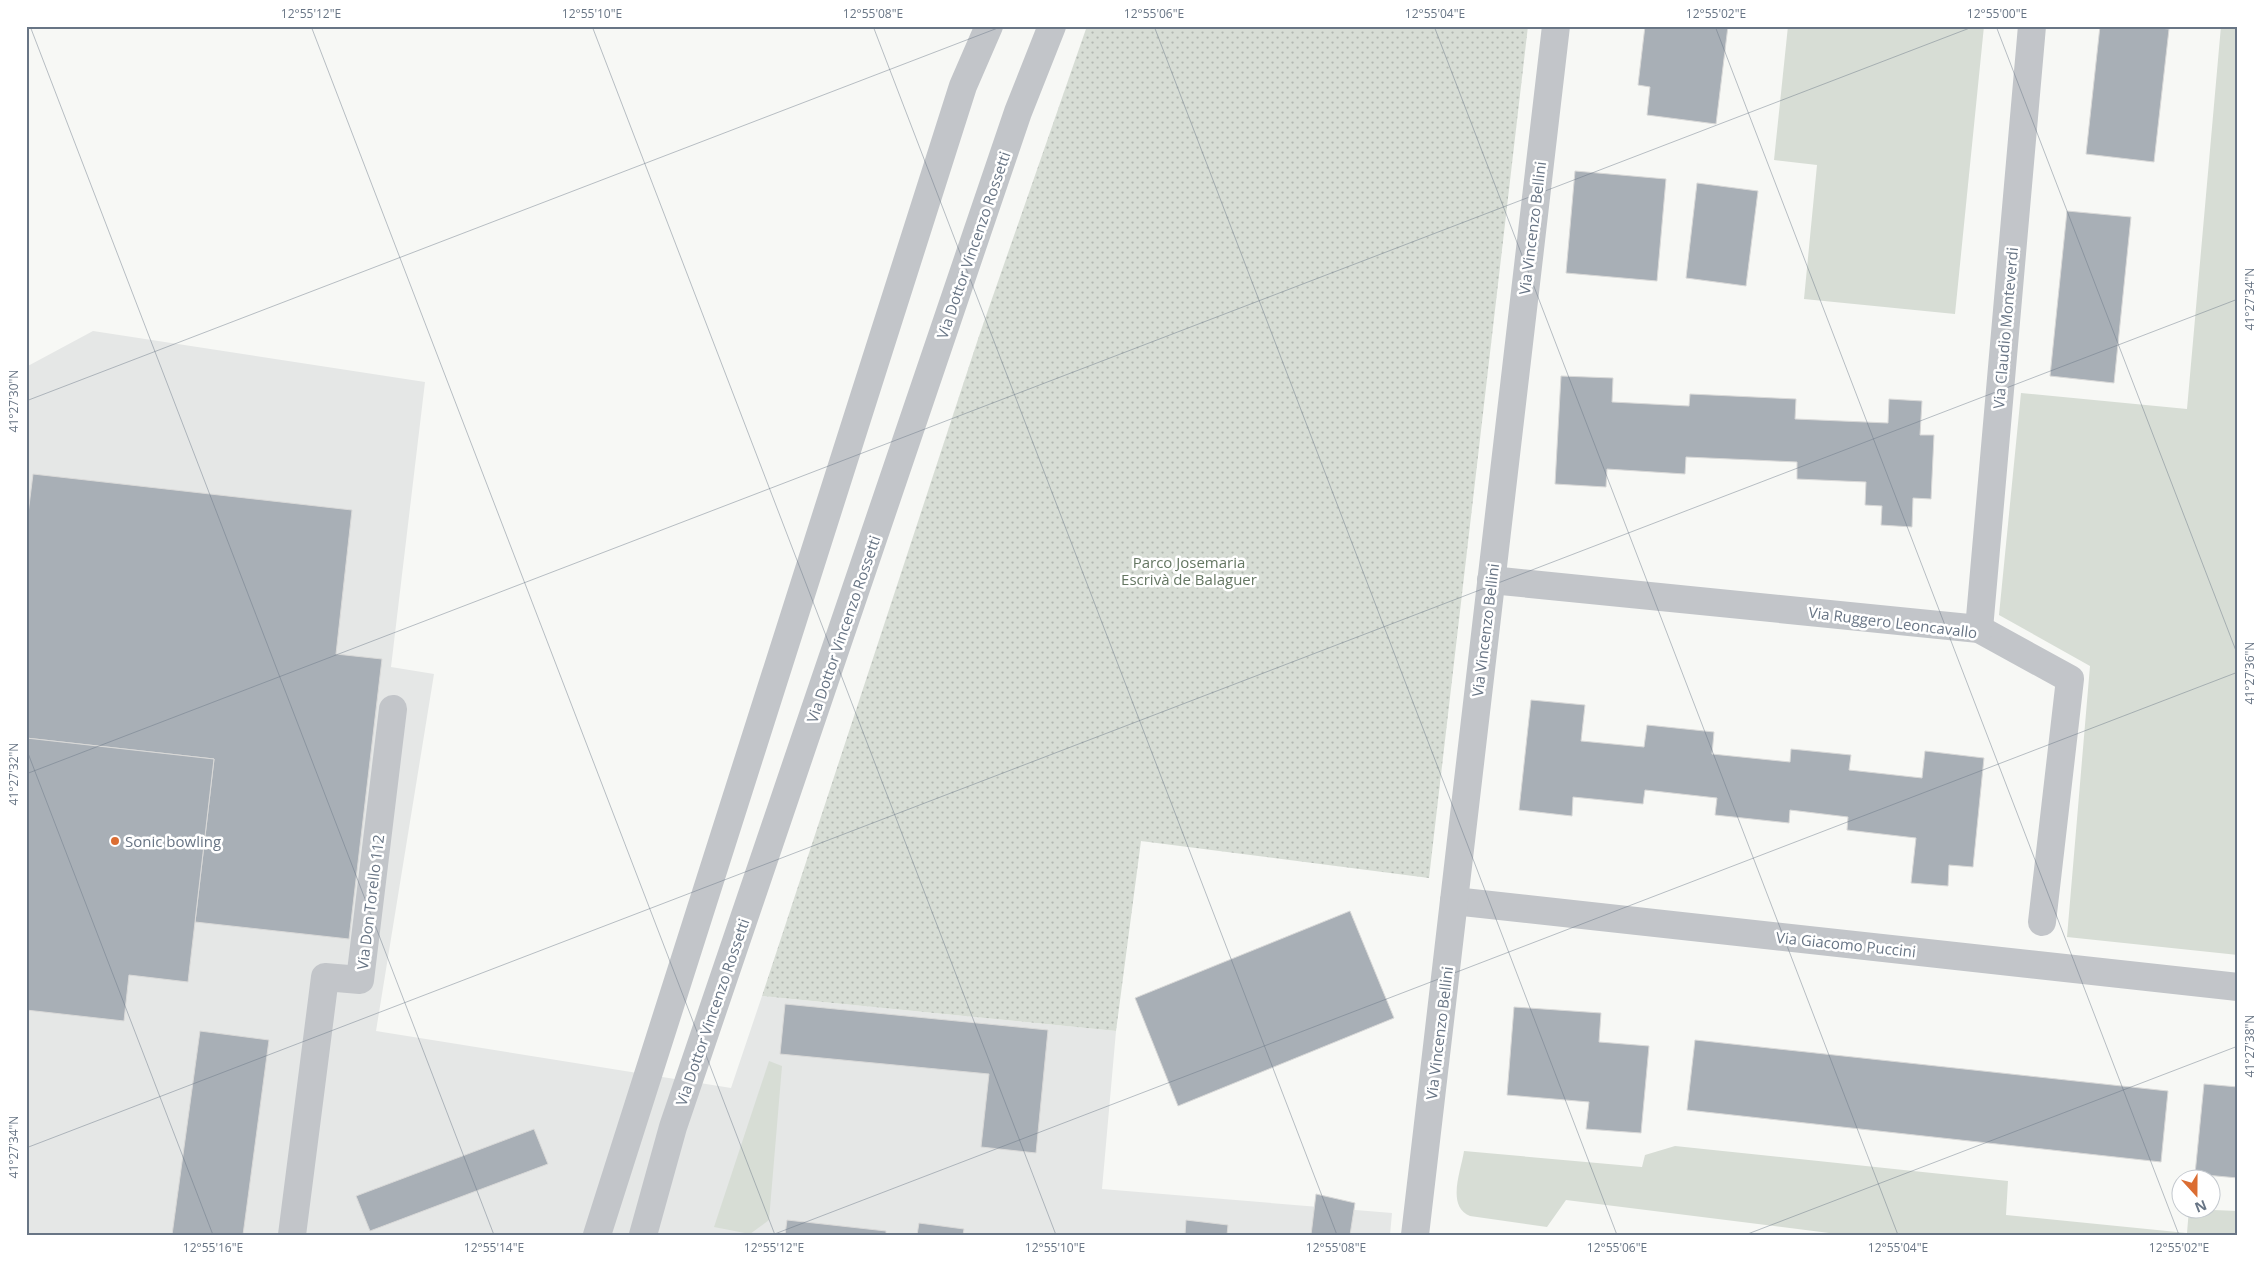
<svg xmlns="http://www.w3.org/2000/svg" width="2264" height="1261" font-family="'Open Sans',sans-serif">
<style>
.built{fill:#e5e7e6}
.grass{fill:#d7ddd5}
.park{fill:url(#park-dots)}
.building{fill:#a8afb6;stroke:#d9d9d8}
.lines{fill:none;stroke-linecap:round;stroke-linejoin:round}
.minor{stroke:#c2c5c9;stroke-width:28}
.ticks{fill:none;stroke:#687585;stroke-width:1;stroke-opacity:0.45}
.poi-dot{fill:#db6d32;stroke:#fff;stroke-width:2}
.labels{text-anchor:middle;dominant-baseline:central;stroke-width:5;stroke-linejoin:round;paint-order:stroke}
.street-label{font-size:15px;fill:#687585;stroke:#fff}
.park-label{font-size:15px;fill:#657763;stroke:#fff}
.poi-label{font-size:15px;fill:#687585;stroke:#fff;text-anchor:start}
.neatline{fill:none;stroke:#687585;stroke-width:2}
.ticks-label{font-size:12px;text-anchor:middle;fill:#687585}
</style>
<defs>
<pattern id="park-dots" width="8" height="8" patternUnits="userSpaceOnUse" patternTransform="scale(1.25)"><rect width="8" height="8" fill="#d7ddd5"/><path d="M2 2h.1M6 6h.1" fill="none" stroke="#b2b8b2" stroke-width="1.8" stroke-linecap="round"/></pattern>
</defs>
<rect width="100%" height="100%" fill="#f7f8f5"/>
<!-- built -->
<path class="built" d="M93,331L425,382L391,667L434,674L376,1031L731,1088L762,996L1116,1031L1102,1189L1392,1213L1390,1235H26V367Z"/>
<!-- grass -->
<g class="grass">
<path d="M1788,26H1984L1955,314L1804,299L1817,165L1774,160Z"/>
<path d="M2221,26H2238V955L2067,937L2090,666L1999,615L2021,393L2187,409Z"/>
<path d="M769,1061L782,1066L769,1220L750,1234L714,1227Z"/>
<path d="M1675,1146L2008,1181L2006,1215L2187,1233L2189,1209L2238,1211V1235H1845L1566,1200L1547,1227L1470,1216C1446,1206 1461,1171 1464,1151L1642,1167L1645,1155Z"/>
</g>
<!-- park -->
<path class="park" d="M1087,26H1528L1429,878L1141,841L1116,1031L762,996L978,339Z"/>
<!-- building -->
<g class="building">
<path d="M1645,26H1728L1716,124L1647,115L1650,87L1638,85Z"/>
<path d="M2100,26H2141L2169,29L2154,162L2086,154Z"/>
<path d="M1575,171L1666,179L1657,281L1566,273Z"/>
<path d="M1697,183L1758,191L1746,286L1686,278Z"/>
<path d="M2067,211L2131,217L2114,383L2050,376Z"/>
<path d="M1561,376L1613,378L1612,402L1689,406L1690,394L1796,399L1795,419L1888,423L1889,399L1922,401L1920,435H1934L1931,499L1913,498L1912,527L1881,525L1882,506L1865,505L1866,482L1797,479V462L1686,457L1685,474L1607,469L1606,487L1555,484Z"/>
<path d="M33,474L352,510L336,654L382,659L349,939L195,922L214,759L26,738V530Z"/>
<path d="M1531,700L1585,705L1581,741L1644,747L1647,725L1714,732L1712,754L1790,762L1791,749L1851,755L1849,770L1922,778L1925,751L1984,758L1973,867L1949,865L1948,886L1911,883L1916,838L1847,830L1848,817L1790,810L1789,823L1715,815L1717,798L1645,790L1643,804L1573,797L1572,816L1519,810Z"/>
<path d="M26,738L214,759L188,982L129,975L124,1021L26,1010Z"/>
<path d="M1350,911L1394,1018L1178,1106L1135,998Z"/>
<path d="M785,1004L1048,1030L1036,1153L981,1147L989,1074L780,1054Z"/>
<path d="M1514,1007L1601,1013L1599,1042L1649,1046L1641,1133L1586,1129L1589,1102L1507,1095Z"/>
<path d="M200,1031L269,1040L243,1235H172Z"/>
<path d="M1695,1040L2168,1091L2161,1162L1687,1110Z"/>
<path d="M2204,1084L2238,1087V1178L2195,1174Z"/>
<path d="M534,1129L548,1164L370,1231L356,1196Z"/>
<path d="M1316,1194L1355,1203L1350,1235H1311Z"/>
<path d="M787,1220L886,1231V1235H785Z"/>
<path d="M1186,1220L1228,1225L1227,1235H1185Z"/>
<path d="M919,1223L964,1229L963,1235H917Z"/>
</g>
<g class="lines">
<!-- minor -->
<g class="minor">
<path d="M1491,580L1979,629L2070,679L2042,922"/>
<path d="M1979,629L2032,26"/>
<path d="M1454,901L2238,987"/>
<path d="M292,1235L325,977L360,980L393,709"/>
<path d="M597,1235L963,86L989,26"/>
<path d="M643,1235L673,1127L1018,112L1052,26"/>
<path d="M1415,1235L1556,26"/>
</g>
</g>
<!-- ticks -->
<path class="ticks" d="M30,26L494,1235M311,26L775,1235M592,26L1056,1235M873,26L1337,1235M1154,26L1617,1235M1434,26L1898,1235M1715,26L2179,1235M1996,26L2238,656M26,28L30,26M26,401L1003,26M26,748L213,1235M26,774L1975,26M26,1148L2238,299M772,1235L2238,672M1745,1235L2238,1046"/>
<!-- markers -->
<circle class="poi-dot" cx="115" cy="841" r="5"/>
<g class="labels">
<!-- street labels -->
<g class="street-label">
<text transform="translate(1532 228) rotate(-83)">Via Vincenzo Bellini</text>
<text transform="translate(973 245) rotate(-71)">Via Dottor Vincenzo Rossetti</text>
<text transform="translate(2005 328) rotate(-85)">Via Claudio Monteverdi</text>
<text transform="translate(1893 622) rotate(7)">Via Ruggero Leoncavallo</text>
<text transform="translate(843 629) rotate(-71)">Via Dottor Vincenzo Rossetti</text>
<text transform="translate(1485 630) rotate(-83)">Via Vincenzo Bellini</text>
<text transform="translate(370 902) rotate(-83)">Via Don Torello 112</text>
<text transform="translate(1846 944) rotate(6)">Via Giacomo Puccini</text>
<text transform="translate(712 1012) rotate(-71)">Via Dottor Vincenzo Rossetti</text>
<text transform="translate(1439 1033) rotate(-83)">Via Vincenzo Bellini</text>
</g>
<!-- park labels -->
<g class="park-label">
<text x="1189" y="562">Parco Josemaria<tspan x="1189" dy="17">Escrivà de Balaguer</tspan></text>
</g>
<!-- poi labels -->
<g class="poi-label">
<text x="125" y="841">Sonic bowling</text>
</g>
</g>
<!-- border -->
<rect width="2264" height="1261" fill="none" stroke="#ffffff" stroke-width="55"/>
<!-- north arrow -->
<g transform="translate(2196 1194) rotate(159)"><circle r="24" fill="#ffffff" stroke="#c3c8ce"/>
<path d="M0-4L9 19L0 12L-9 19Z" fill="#db6d32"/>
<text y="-8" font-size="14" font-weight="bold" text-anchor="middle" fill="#687585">N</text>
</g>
<rect x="28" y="28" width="2208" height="1206" class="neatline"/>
<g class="ticks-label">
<text x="311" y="18">12°55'12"E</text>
<text x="592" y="18">12°55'10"E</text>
<text x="873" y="18">12°55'08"E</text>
<text x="1154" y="18">12°55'06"E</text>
<text x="1435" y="18">12°55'04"E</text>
<text x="1716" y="18">12°55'02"E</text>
<text x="1997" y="18">12°55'00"E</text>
<text transform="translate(2250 299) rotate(-90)" y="4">41°27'34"N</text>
<text transform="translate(14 401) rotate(-90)" y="4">41°27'30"N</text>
<text transform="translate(2250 673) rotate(-90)" y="4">41°27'36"N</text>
<text transform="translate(14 774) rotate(-90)" y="4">41°27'32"N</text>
<text transform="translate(2250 1046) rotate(-90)" y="4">41°27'38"N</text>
<text transform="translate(14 1147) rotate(-90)" y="4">41°27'34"N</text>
<text x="213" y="1252">12°55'16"E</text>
<text x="494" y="1252">12°55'14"E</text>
<text x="774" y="1252">12°55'12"E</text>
<text x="1055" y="1252">12°55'10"E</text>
<text x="1336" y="1252">12°55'08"E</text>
<text x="1617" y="1252">12°55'06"E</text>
<text x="1898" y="1252">12°55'04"E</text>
<text x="2179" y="1252">12°55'02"E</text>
</g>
</svg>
